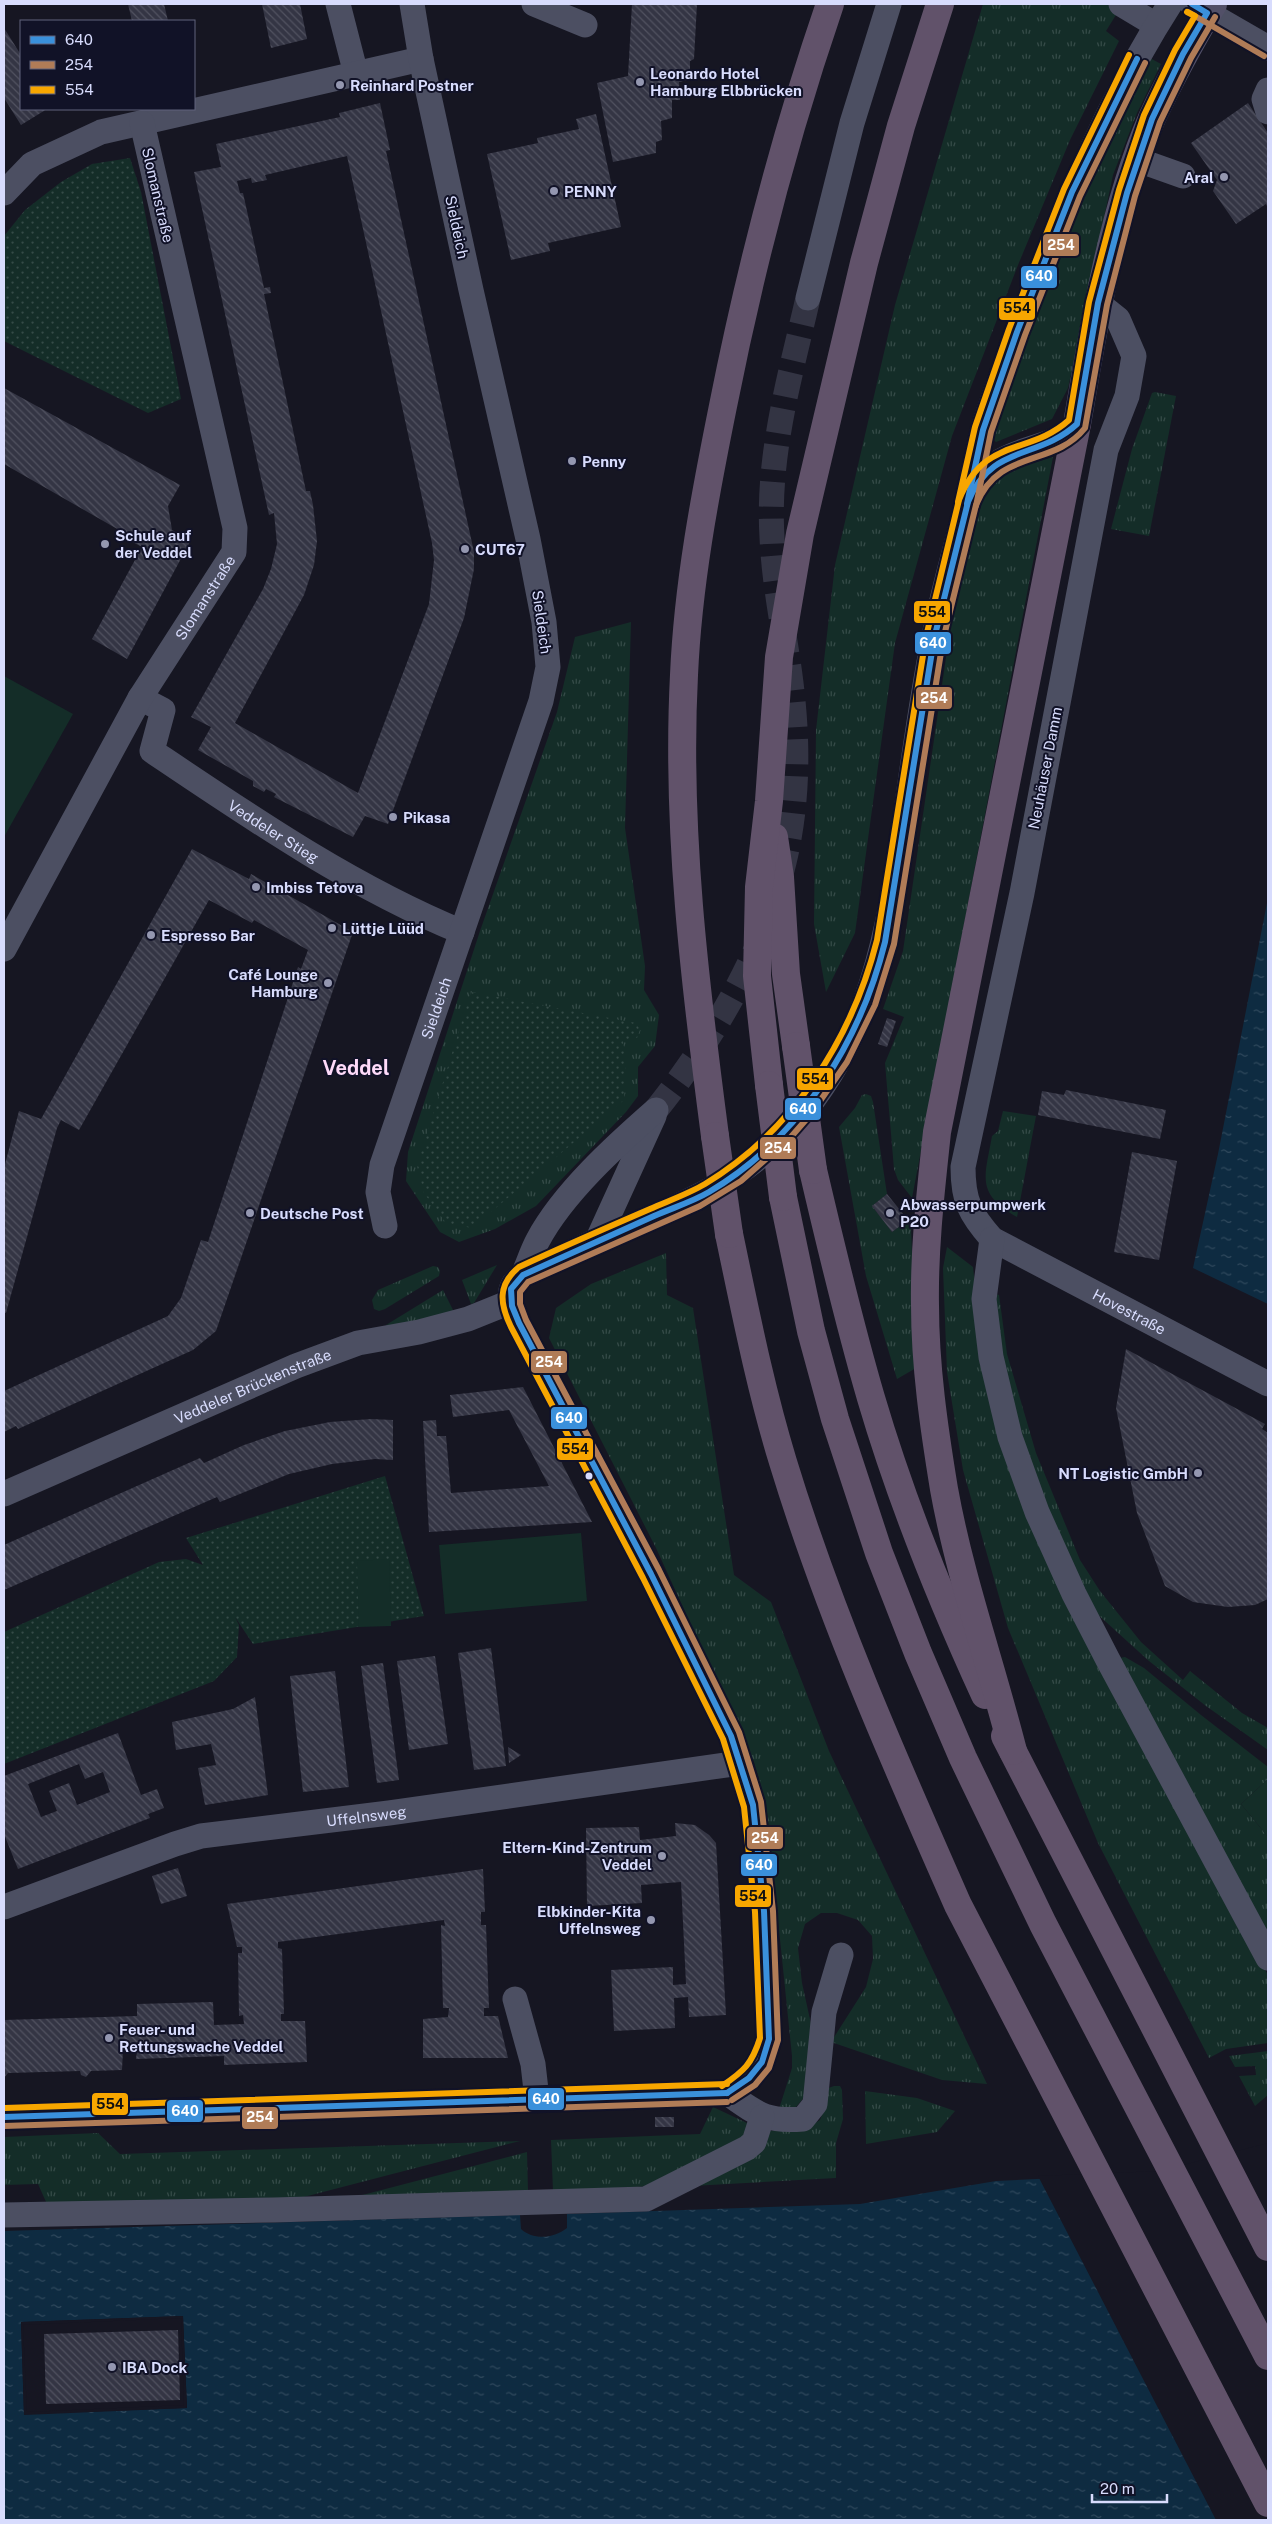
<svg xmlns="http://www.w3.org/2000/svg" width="1272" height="2524" font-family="'Public Sans',sans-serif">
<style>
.grass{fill:url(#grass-tufts)}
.park{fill:url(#park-dots)}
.garden{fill:#142d28}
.water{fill:url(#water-ripples);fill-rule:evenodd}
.pier{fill:#161622;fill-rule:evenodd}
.building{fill:url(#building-back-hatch);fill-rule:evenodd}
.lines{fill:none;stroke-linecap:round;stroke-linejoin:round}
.minor-tunnel{stroke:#333443;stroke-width:25;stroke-dasharray:25 12;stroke-linecap:butt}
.minor{stroke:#4c4f62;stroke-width:25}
.major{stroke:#525068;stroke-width:28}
.highway{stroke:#61526a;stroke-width:28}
.highway-bridge{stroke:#61526a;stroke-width:28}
.bus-1-casing{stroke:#111227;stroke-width:10}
.bus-2-casing{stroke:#111227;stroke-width:10}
.bus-3-casing{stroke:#111227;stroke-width:10}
.bus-1{stroke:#3a90db;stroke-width:6}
.bus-2{stroke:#b07c57;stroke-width:6}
.bus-3{stroke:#f7a600;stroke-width:6}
.poi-dot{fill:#9497b0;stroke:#111227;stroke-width:2}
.bus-dot{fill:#d8dcfd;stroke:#111227;stroke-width:2}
.labels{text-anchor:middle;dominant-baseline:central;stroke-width:4;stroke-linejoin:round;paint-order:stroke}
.poi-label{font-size:15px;font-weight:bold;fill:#d8dcfd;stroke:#111227;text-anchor:start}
.street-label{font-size:15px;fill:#d8dcfd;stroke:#111227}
.district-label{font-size:20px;font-weight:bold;fill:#fedaf9;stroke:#111227}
.line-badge{stroke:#111227;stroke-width:2}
.badge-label{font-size:14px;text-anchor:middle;font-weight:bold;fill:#fff}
.pale-badge-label{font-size:14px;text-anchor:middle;font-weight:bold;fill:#111}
</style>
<defs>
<pattern id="grass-tufts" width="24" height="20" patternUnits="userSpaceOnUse" patternTransform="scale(1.25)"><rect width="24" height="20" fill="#142d28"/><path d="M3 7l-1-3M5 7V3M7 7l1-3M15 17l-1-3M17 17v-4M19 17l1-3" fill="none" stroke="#354b48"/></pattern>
<pattern id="park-dots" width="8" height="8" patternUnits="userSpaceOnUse" patternTransform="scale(1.25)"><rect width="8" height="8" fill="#142d28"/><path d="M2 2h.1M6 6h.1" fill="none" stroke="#354b48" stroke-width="1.8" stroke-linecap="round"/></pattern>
<pattern id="water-ripples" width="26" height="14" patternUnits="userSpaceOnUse" patternTransform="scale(1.25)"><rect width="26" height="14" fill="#0e2b41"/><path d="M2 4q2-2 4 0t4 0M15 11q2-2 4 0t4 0" fill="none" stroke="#30495d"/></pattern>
<pattern id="building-back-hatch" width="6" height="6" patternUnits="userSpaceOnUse" patternTransform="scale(1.25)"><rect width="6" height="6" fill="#343544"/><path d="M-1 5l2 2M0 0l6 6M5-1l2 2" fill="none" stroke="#515260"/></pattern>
</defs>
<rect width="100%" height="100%" fill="#161622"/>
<!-- grass -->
<g class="grass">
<path d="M983,4H1112L1119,10L1106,31L1119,41L1070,140L1018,265L952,436L895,643L855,933L826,992L814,924L816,730L835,565L895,305Z"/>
<path d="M1148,57L1161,64L1137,113L1113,175L1068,388L1052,419L996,442L991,437L1081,197Z"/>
<path d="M1155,392L1176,396L1149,536L1111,529L1132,449L1152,393Z"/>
<path d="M1053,457L912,1198L898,1180L894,1169L885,1063L904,1017L883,1009L903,951L951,624L984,493L1007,471Z"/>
<path d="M631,622L625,828L645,966L644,990L659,1015L655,1046L638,1067V1096L626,1112L536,1206L495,1229L459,1242L440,1232L406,1181L408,1152L480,931L557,712L575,637Z"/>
<path d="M866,1094L871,1096L873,1102L887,1194L872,1206L892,1232L908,1220L911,1227L916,1368L897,1379L866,1276L839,1127L855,1108L862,1095Z"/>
<path d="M1003,1111L1036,1116L1017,1217C975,1193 985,1177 992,1136L998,1131Z"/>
<path d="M947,1247L973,1267L983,1358L1192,1837L1268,1975V2043L1226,2049L1209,2058L1098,1843L1008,1628L963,1470L947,1372L943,1268Z"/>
<path d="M666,1253L667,1295L693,1308L734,1575L771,1602L829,1751L987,2084L942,2080L831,2042L866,1987L873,1959L872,1936L858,1920L837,1913H821L805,1924L798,1948L802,1983L813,2033L807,2094L795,2108L779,2109L792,2068V2056L766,1803L754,1762L656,1548L549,1338L556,1308L591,1284Z"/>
<path d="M497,1265L474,1303L471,1304L462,1280Z"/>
<path d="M433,1266L438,1267L440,1271L439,1276L385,1309L379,1311L374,1309L372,1300L378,1290Z"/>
<path d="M443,1290L454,1312L386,1327V1325Z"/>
<path d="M990,1293L999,1295L1007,1354L1036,1453L1080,1560L1100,1591L1141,1642L1183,1680L1190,1671L1242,1713L1268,1728V1750L1206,1706L1149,1661L1095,1612L1071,1566L1019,1436Z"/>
<path d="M1125,1657L1144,1668L1201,1715L1268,1767V1779L1241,1804L1268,1837V1938L1119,1658Z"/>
<path d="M1268,2051V2095L1255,2106L1239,2076L1256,2075L1255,2066L1235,2067L1229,2056Z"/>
<path d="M834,2086H840L842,2090L843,2119L836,2143V2178L692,2186L765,2131L793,2130L810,2126L820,2120L824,2109L826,2089Z"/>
<path d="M865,2091L917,2098L955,2111L937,2132L866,2144Z"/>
<path d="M713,2107L747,2123L746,2137L655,2186L553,2191L551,2140L700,2134Z"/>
<path d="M98,2133L120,2154L520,2141L296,2199L47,2204L38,2184L4,2185V2137Z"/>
<path d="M527,2152L528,2191L351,2198Z"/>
</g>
<!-- park -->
<g class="park">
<path d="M130,158L141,192L181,399L148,413L4,341V236L25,210L61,182L92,164Z"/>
<path d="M471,992L636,1023L640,1030L637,1038L623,1041L626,1062L624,1100L472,1228L446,1223L424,1193L417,1166Z"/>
<path d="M385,1476L424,1616L253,1644L235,1617L239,1625L237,1657L214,1681L4,1764V1632L159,1562L186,1559L203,1565L186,1538Z"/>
</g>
<!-- garden -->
<g class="garden">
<path d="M4,676L73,714L4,837Z"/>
<path d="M581,1533L587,1601L445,1614L439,1545Z"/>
<path d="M389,1559L391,1626L359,1627L357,1561Z"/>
<path d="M1268,1779V1837L1241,1804Z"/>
</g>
<!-- water -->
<g class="water">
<path d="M1268,898V1304L1193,1268L1218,1154Z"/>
<path d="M1160,2173L1268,2520H4V2231L520,2215L521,2229C534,2241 554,2238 567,2228V2214L860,2204L996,2181ZM183,2316L187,2408L24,2414L21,2322Z"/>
</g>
<!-- pier -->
<g class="pier">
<path d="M1268,2143V2520H1216L1038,2176L1160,2171Z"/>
<path d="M183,2316L187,2408L24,2415L21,2322ZM181,2318L184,2405L27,2412L23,2325Z"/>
</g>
<!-- building -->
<g class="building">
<path d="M128,4H164L168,21H132Z"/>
<path d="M262,4H300L307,39L271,48Z"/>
<path d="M632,4H697L694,59L690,61V75L687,80L679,82L680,100H672V118L661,121L662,140L656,142V153L613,162L597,83L628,76Z"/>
<path d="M4,28L21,55V109H47L21,125L4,98Z"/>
<path d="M380,103L390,150L386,151L474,552V569L464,618L388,824L365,816L353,837L274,797L276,794L266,789L264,792L253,786V781L198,750L211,727L191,717L263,589L271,569L277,544L274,513L269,515L194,172L221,167L216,144L340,117L339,113ZM347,156L432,543L434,560L429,604L358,793L235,723L304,595L314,565L317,541L313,505L310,491H306L264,294L271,293L270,287L264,288L243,193H240L237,181L251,178L252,183L267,180L265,175Z"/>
<path d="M1248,103L1268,133V208L1266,204L1236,224L1213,191L1217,180L1191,143Z"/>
<path d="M596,114L621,227L548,243L550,251L511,260L487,154L538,143L537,138L579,129L576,119Z"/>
<path d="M4,388L180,485L168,506L172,530L191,540L127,659L92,639L142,547L123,537L126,534L4,464Z"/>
<path d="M192,849L249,879L251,874L353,932L216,1331L193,1350L18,1429L16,1426L4,1432V1391L168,1316L181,1298L201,1240L208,1242L298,967L301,969L308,950L254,920L252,923L209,900L79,1130L61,1120L57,1128L6,1313H4V1168L19,1111L41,1119Z"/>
<path d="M887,1018L896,1021L887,1047L878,1044Z"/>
<path d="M1066,1090L1166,1110L1160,1139L1038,1115L1042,1091L1064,1095Z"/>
<path d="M1132,1152L1177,1161L1159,1260L1114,1252Z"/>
<path d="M887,1194L908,1220L892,1232L872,1206Z"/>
<path d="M1126,1349L1265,1424L1262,1429L1268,1433V1599L1255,1605L1228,1607L1193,1602L1165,1586L1137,1513L1116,1408Z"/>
<path d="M523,1387L592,1522L429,1532L423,1421L436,1420L437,1436H446L451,1493L549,1486L509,1410L453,1417L450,1395Z"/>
<path d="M371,1419L393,1420V1460L375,1459L332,1464L289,1474L220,1502L217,1497L4,1590V1545L200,1458L204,1463L244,1445L285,1431L330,1422Z"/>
<path d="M491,1648L506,1766L474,1770L458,1653Z"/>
<path d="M435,1656L448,1744L409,1750L397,1661Z"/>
<path d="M383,1663L399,1780L377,1783L361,1666Z"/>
<path d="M335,1671L349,1787L303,1792L290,1676Z"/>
<path d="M255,1697L268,1795L205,1805L198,1768L216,1765L211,1744L176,1750L172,1722L233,1709Z"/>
<path d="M118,1733L141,1795L157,1789L164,1808L148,1814L150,1818L18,1869L4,1834V1776ZM79,1764L85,1779L103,1772L110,1792L77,1805L69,1783L49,1791L57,1811L41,1817L28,1784Z"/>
<path d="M508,1747L521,1755L509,1763Z"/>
<path d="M675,1823L695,1825L709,1835L716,1843L726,2015L689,2017L688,1997L674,1998L675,2028L614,2031L611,1970L673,1967V1985L686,1984L681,1882L641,1885L642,1903L587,1906L586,1828L639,1827L640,1840L676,1836Z"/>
<path d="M178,1868L187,1896L161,1904L152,1876Z"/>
<path d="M483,1869L485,1912H481V1925H486L489,2008H484V2016H498L508,2058H423V2019L448,2017L449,2008H443L441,1925L445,1926L444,1920L278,1942V1948L282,1949L284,2014H281V2021H305L307,2062L224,2065V2056L136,2059L137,2051L123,2050L122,2070L91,2071L86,2077L81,2075L80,2071L8,2073L4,2078V2020L137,2016V2004L213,2002L214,2025L244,2024L243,2015L239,2016L238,1953H242V1947H237L227,1904Z"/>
<rect x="655" y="2117" width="19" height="10"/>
<path d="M178,2330L180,2400L46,2404L44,2334Z"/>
</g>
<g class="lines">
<!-- minor-tunnel -->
<g class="minor-tunnel">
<path d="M781,874C798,812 799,747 791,683C785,634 774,586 772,537C767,455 790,377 808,298"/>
<path d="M656,1110C698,1057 730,1007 758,945"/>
</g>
<!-- minor -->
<g class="minor">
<path d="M338,4L356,74"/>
<path d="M534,4L585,25"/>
<path d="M1121,4L1156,25"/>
<path d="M1192,4L1268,48"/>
<path d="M1268,90L1264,99L1268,112"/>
<path d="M1138,160L1183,176"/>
<path d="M4,193L32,164L101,132L421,59"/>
<path d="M808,298L852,123L889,4"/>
<path id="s1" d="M1098,303L1118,319L1134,356L1127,396L1106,450L1022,893L963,1167C963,1201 970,1214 992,1239L1268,1384"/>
<path d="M971,492C978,481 985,470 997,463C1022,446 1056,448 1077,424"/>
<path id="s2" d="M140,698L163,710L152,751C250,817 352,887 462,932"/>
<path id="s3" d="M4,949L140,698L234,552L235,528L142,123"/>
<path id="s4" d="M385,1226L378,1192L382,1165L541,701L548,667L544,622L528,539L471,290L421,59L412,4"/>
<path d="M992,1239L984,1299L991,1357L1010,1437L1037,1512L1074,1594L1108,1660L1268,1958"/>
<path d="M597,1241L654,1116"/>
<path d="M523,1275C528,1264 532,1251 538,1240C563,1193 616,1145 656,1110"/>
<path id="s5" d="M4,1494L296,1366L358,1343L419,1332L468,1319L510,1302"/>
<path id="s6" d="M4,1907L175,1844L201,1836L389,1813L740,1763"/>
<path d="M515,1999L533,2064L537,2099"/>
<path d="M727,2093L749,2078L762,2062L769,2039L764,1911L753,1805L731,1736L651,1574L527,1340C517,1319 497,1292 523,1275C548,1264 573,1251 598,1240C671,1209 737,1187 792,1126C871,1038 889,931 905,818C914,756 922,693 935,631C944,587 957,543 968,499C974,475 977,449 984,425C1004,365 1027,307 1050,248C1083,164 1121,80 1170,4"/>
<path d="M727,2093C758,2114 764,2122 803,2119L815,2104L824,2012L841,1955"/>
<path d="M4,2117L727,2093"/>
<path d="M4,2215L274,2210L646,2199L747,2148L754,2142L762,2117"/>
</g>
<!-- major -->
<path class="major" d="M1077,424C1094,325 1112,211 1152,118C1170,79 1191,41 1213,4"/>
<!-- highway -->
<g class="highway">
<path d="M774,837L780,877L786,974L796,1046"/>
<path d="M769,1085L757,976L759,887L769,801L779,657L800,534L864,263L901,126L940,4"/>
<path d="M715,1136C695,984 676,829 684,675C688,584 705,495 723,406C750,270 785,135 830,4"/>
<path d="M813,1170C831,1247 849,1323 871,1398C901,1500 941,1599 985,1695"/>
<path d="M783,1197L811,1331L835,1419L879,1553L918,1653L963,1758L1043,1924L1268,2356"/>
<path d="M729,1234C745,1310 760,1387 783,1462C829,1613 894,1760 958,1905L1268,2503"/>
<path d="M1005,1736L1268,2247"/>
<path d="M1013,1751C991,1664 960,1578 944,1489C934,1428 925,1366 925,1305C924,1247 931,1189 937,1132L1077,424"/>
</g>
<!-- highway-bridge -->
<g class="highway-bridge">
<path d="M796,1046L813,1170"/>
<path d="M769,1085L783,1197"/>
<path d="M715,1136L729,1234"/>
</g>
<defs>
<g id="bus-1">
<path d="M967,504L983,430L1017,332L1072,192L1137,59"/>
<path d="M727,2093L749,2078L762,2062L769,2039L764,1911L753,1805L731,1736L651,1574L519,1323L512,1306L511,1289L523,1275C567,1255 610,1236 654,1216C672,1208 692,1202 709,1192C800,1138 860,1043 885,942L934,639L968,502C991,444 1038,460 1077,424L1098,303L1127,193L1152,119L1183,54L1207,13L1192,4"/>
<path d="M4,2117L727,2093"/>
</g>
<g id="bus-2">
<path d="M1188,12L1264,56"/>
<path d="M976,506L991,432L1025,335L1080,196L1145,63"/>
<path d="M732,2100L755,2085L769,2068L778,2040L773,1911L761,1802L739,1732L659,1570L526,1320L520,1304V1292L528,1282L700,1206L741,1181L790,1138L811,1114L847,1062L875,1005L894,944L943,640L976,505C999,448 1053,468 1085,428L1107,305L1135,196L1160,122L1191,58L1215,17"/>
<path d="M4,2126L727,2102"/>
</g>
<g id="bus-3">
<path d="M958,502L975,427L1009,329L1064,189L1129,55"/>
<path d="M722,2086C744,2071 752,2064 760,2038L755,1912L744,1807L723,1739L643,1578L511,1327C500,1304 497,1285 519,1267C562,1247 606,1228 650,1209C668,1201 688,1194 705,1184C793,1131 852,1039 877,940L926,637L959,500C984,436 1029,456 1069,420L1089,302L1119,190L1144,115L1175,50L1195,16L1187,12"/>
<path d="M4,2108L727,2084"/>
</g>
</defs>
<!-- bus-1 casing -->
<use href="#bus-1" class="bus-1-casing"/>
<!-- bus-2 casing -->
<use href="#bus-2" class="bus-2-casing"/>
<!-- bus-3 casing -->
<use href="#bus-3" class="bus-3-casing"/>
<!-- bus-1 -->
<use href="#bus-1" class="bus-1"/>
<!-- bus-2 -->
<use href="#bus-2" class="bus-2"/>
<!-- bus-3 -->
<use href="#bus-3" class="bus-3"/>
</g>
<!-- markers -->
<g class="poi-dot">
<circle cx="640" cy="82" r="5"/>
<circle cx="340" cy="85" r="5"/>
<circle cx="1224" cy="177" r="5"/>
<circle cx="554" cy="191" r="5"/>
<circle cx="572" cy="461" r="5"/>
<circle cx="105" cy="544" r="5"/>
<circle cx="465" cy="549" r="5"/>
<circle cx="393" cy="817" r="5"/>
<circle cx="256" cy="887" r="5"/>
<circle cx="332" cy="928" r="5"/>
<circle cx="151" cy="935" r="5"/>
<circle cx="328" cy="983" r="5"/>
<circle cx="250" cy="1213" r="5"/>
<circle cx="890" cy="1213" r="5"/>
<circle cx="1198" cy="1473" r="5"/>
<circle cx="662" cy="1856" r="5"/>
<circle cx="651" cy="1920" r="5"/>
<circle cx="109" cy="2038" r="5"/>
<circle cx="112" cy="2367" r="5"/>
</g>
<circle class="bus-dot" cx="589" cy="1476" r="4.5"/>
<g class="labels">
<!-- poi labels -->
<g class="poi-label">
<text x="650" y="73">Leonardo Hotel<tspan x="650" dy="17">Hamburg Elbbrücken</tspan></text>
<text x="350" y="85">Reinhard Postner</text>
<text x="1214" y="177" text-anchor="end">Aral</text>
<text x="564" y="191">PENNY</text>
<text x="582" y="461">Penny</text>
<text x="115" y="535">Schule auf<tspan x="115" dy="17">der Veddel</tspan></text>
<text x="475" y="549">CUT67</text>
<text x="403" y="817">Pikasa</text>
<text x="266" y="887">Imbiss Tetova</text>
<text x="342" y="928">Lüttje Lüüd</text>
<text x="161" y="935">Espresso Bar</text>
<text x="318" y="974" text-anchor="end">Café Lounge<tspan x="318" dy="17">Hamburg</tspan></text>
<text x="900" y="1204">Abwasserpumpwerk<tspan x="900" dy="17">P20</tspan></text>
<text x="260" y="1213">Deutsche Post</text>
<text x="1188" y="1473" text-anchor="end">NT Logistic GmbH</text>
<text x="652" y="1847" text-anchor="end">Eltern-Kind-Zentrum<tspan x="652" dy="17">Veddel</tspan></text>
<text x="641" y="1911" text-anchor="end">Elbkinder-Kita<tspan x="641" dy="17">Uffelnsweg</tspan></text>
<text x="119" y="2029">Feuer- und<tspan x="119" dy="17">Rettungswache Veddel</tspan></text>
<text x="122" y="2367">IBA Dock</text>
</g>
<!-- street labels -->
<g class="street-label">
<text transform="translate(158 195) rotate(77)">Slomanstraße</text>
<text transform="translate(457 227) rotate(78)">Sieldeich</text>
<text stroke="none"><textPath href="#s3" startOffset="405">Slomanstraße</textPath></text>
<text transform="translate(542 622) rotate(82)">Sieldeich</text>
<text transform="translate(1045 768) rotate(-79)">Neuhäuser Damm</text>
<text stroke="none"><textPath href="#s2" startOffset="214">Veddeler Stieg</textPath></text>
<text stroke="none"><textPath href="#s4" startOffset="228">Sieldeich</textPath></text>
<text stroke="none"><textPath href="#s1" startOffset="1131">Hovestraße</textPath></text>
<text stroke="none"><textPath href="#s5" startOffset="271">Veddeler Brückenstraße</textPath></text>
<text stroke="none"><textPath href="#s6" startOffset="376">Uffelnsweg</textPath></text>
</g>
<!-- district labels -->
<g class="district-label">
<text x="356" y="1068">Veddel</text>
</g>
</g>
<g class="line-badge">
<rect x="1042" y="233" width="38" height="24" rx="5" fill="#b07c57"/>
<rect x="1020" y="265" width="38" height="24" rx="5" fill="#3a90db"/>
<rect x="998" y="297" width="38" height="24" rx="5" fill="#f7a600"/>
<rect x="913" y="600" width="38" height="24" rx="5" fill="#f7a600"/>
<rect x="914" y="631" width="38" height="24" rx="5" fill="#3a90db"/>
<rect x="915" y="686" width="38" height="24" rx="5" fill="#b07c57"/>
<rect x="796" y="1067" width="38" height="24" rx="5" fill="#f7a600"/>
<rect x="784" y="1097" width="38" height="24" rx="5" fill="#3a90db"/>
<rect x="759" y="1136" width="38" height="24" rx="5" fill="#b07c57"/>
<rect x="530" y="1350" width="38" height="24" rx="5" fill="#b07c57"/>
<rect x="550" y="1406" width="38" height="24" rx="5" fill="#3a90db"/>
<rect x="556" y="1437" width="38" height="24" rx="5" fill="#f7a600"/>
<rect x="746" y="1826" width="38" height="24" rx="5" fill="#b07c57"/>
<rect x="740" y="1853" width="38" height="24" rx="5" fill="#3a90db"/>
<rect x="734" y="1884" width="38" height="24" rx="5" fill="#f7a600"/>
<rect x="527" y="2087" width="38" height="24" rx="5" fill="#3a90db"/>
<rect x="91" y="2092" width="38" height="24" rx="5" fill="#f7a600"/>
<rect x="166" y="2099" width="38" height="24" rx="5" fill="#3a90db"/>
<rect x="241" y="2106" width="38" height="24" rx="5" fill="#b07c57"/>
</g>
<g class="badge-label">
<text x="1061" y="250">254</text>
<text x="1039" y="281">640</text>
<text x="933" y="648">640</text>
<text x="934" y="703">254</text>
<text x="803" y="1114">640</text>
<text x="778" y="1153">254</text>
<text x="549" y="1367">254</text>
<text x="569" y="1423">640</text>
<text x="765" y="1843">254</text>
<text x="759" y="1870">640</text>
<text x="546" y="2104">640</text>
<text x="185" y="2116">640</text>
<text x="260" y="2122">254</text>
</g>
<g class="pale-badge-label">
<text x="1017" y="313">554</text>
<text x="932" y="617">554</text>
<text x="815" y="1084">554</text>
<text x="575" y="1454">554</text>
<text x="753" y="1901">554</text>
<text x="110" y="2109">554</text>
</g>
<!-- border -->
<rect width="1272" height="2524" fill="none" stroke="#d8dcfd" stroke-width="10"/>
<!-- legend -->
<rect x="20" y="20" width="175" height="90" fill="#111227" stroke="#61637d"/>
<rect x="30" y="36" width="25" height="8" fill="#3a90db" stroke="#61637d"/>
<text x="65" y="45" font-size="15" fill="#d8dcfd">640</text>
<rect x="30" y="61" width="25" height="8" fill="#b07c57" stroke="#61637d"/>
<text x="65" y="70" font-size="15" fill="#d8dcfd">254</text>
<rect x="30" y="86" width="25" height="8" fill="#f7a600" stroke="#61637d"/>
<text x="65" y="95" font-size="15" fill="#d8dcfd">554</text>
<!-- scale -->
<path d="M1092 2494v8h75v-8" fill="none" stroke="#d8dcfd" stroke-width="2.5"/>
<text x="1100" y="2494" font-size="15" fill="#d8dcfd" stroke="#111227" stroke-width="4" paint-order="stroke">20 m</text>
</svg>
